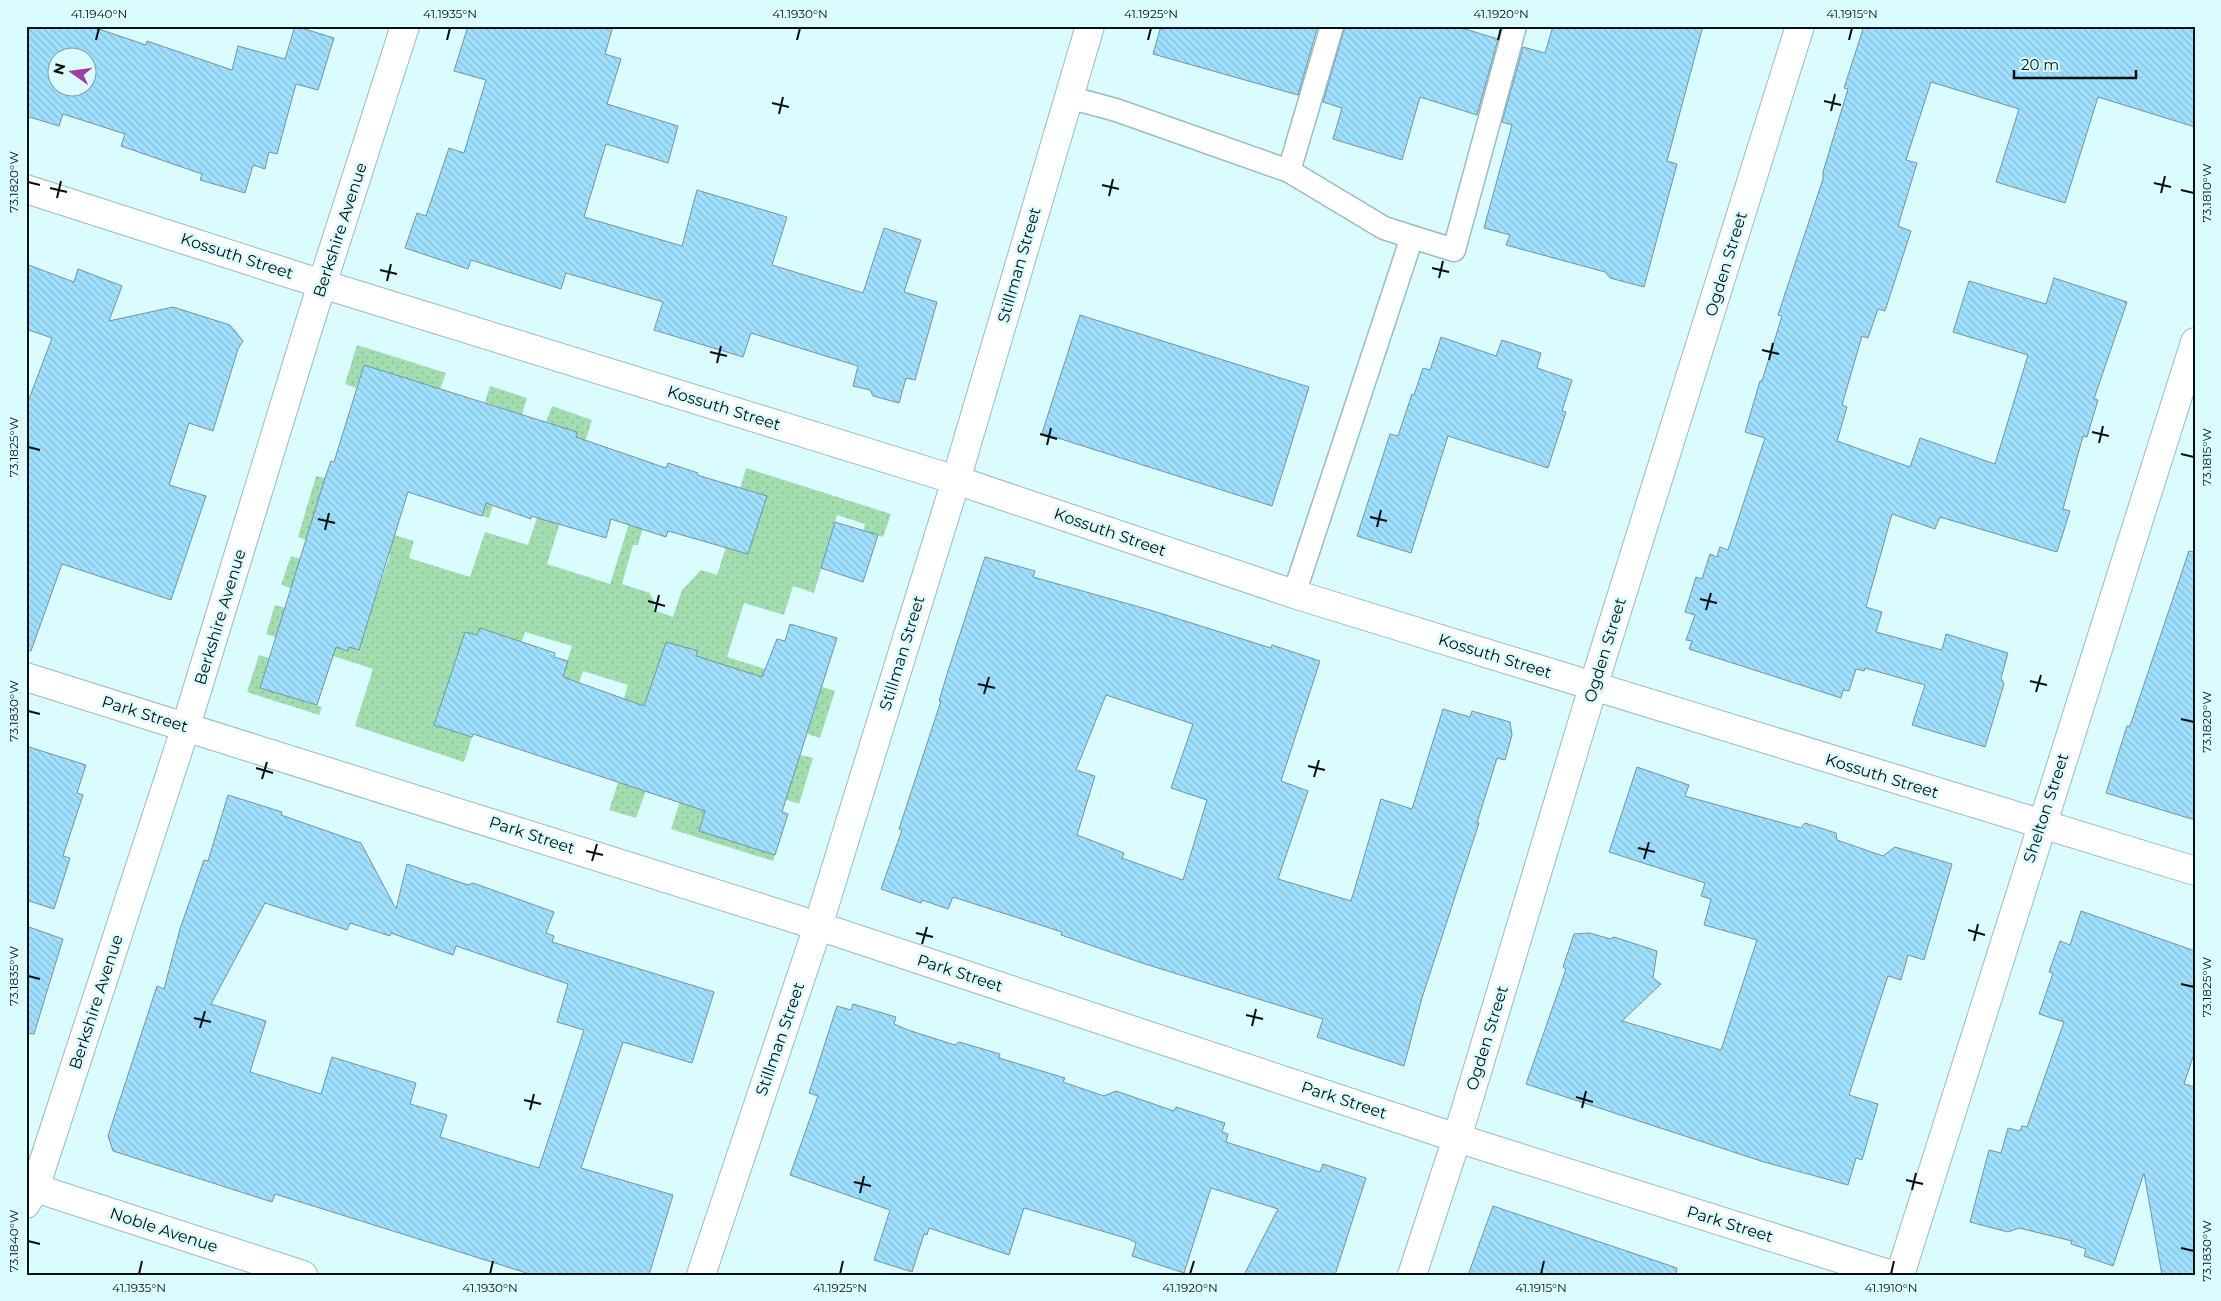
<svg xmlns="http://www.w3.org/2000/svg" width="2221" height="1301" font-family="Montserrat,sans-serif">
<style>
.grass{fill:url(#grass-dots);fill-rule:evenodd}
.building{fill:url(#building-back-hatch);stroke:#77929e;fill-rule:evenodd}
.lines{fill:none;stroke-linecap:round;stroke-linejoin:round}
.lane-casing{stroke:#9bbbbd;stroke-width:25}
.street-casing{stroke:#9bbbbd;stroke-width:30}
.secondary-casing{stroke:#9bbbbd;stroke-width:30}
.lane{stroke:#fff;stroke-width:22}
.street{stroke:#fff;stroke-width:28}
.secondary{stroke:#fff;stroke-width:28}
.ticks{fill:none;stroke:#050f10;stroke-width:2}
.labels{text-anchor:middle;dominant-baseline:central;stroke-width:5;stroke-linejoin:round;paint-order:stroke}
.street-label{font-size:16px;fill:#050f10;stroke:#dbfcff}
.neatline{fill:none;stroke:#050f10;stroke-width:2}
.ticks-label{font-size:12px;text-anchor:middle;fill:#050f10}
</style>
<defs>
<pattern id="grass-dots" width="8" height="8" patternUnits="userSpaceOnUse" patternTransform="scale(1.25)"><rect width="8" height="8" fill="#a1ddae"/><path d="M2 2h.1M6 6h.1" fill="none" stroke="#89bc95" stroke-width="1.8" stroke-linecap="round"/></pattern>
<pattern id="building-back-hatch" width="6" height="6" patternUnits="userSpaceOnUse" patternTransform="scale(1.25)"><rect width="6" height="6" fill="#9ee0fd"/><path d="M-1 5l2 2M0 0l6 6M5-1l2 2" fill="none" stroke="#87bfd8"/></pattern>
</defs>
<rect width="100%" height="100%" fill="#dbfcff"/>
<!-- grass -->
<g class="grass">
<path d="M357,345L446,373L440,389L364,365L356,388L345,384Z"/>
<path d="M490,386L527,398L489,518L482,516L504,447L497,444L508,410L485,402Z"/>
<path d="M552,406L592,420L547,564L610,584L641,486L654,491L638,545H633L622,584L650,593L654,601V610L673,617L682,590L701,570L717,575L726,547L748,554L765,502L740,489L746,468L891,514L883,537L863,531L865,524L837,515L814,593L793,586L784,615L744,603L727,657L835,691L820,738L807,734L819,696L646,791L636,818L609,810L634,735L621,708L628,685L583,671L567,720L550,715L572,646L525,632L507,686L492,632L480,628L477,635L465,632L434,725L472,737L464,762L355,726L373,669L266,634L275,605L289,609L284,631L347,651L349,647L359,649L369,619L359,609L281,585L291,556L300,559L297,572L376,597L390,555L310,530L307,540L298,537L316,476L325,478L316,511L414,541L409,558L470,577L485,532L528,545L539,512L550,516L577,433L546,422ZM666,642L698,651L681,703L649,692Z"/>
<path d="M259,655L269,658L260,688L322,707L319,715L247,692Z"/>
<path d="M800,755L813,758L799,804L765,792L714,782L699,831L775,855L773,861L671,829L691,768L788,792Z"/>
</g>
<!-- building -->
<g class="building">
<path d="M26,26H90L146,45L147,41L232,70L238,46L285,59L295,26L334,38L318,90L296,84L277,154L269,152L265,169L253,165L245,193L200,180L202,174L121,146L125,134L63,114L59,126L26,116ZM58,58H88V88H58Z"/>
<path d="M468,26H613L605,54L621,59L607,104L678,126L668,163L606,144L584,217L682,246L697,190L787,217L772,265L863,293L884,228L921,240L904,292L937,302L915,380L906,378L899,403L873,396L870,390L853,386L858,366L751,333L743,357L654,330L663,302L566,273L561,289L471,260L468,269L405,248L417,213L426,216L449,148L464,153L486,80L454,71Z"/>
<path d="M1161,26H1318L1298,95L1153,54Z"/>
<path d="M1345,26H1455L1498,39L1477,115L1420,97L1402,160L1333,139L1342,108L1323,102Z"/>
<path d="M1553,26H1703L1667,161L1677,164L1644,287L1610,278L1605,272L1506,245L1510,235L1484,228L1512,125L1502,122L1523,47L1545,53Z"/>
<path d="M1864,26H2195V127L2098,97L2065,203L1996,182L2019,109L1931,82L1906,160L1917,163L1898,226L1911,231L1885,311L1878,309L1868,338L1862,336L1842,405L1847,407L1837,441L1910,467L1920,438L1995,464L2028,355L1953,332L1969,281L2046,304L2054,278L2127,302L2094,399L2098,400L2087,437L2083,436L2063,509L2070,511L2057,552L1940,517L1935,529L1892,514L1866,607L1882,612L1876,632L1942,650L1946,634L2008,653L2001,678L2004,684L1985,747L1912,725L1925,685L1865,668L1864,671L1856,669L1849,691L1843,690L1841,698L1689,649L1692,641L1686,640L1695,615L1685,612L1696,577L1702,579L1710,554L1717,557L1720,547L1728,550L1765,438L1745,432L1760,381H1762L1782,316L1778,315L1823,179V172L1848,89L1844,88Z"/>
<path d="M26,264L74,282L78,269L122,286L109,321L173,307L230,325L243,341L238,349L213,431L189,423L169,485L206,496L171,600L62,564L31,651L26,650V407L52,338L26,329Z"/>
<path d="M1080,315L1309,387L1272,506L1042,433Z"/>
<path d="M1441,337L1496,356L1502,340L1541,353L1537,368L1572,380L1562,411L1566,412L1548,468L1448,436L1411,553L1357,536L1390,434L1398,436L1412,394L1414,395L1423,368L1430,370Z"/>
<path d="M364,365L577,432L576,437L666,468L668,463L698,473L697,475L767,496L748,554L668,531L666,537L611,519L606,538L531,516V519L486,503L482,516L408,492L359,650L349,647L348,651L336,647L317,705L260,688L325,478L331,461L334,462Z"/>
<path d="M835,522L878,535L863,582L821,568Z"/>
<path d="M2189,551L2195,552V820L2106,793L2127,726H2130Z"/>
<path d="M985,557L1035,571L1033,577L1150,610L1271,648L1272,645L1320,661L1281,781L1308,791L1278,879L1351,901L1381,799L1412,809L1443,709L1470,717L1472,711L1510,722L1512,735L1505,760L1497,758L1477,823H1479L1422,998L1404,1066L1317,1037L1323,1019L1145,964L1061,935L1062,932L953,897L948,909L922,900L921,903L881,889L902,830L899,829L941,701H939L948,671ZM1106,695L1193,724L1171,788L1207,800L1183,880L1122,858L1124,853L1077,835L1095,776L1076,770Z"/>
<path d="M790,624L837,638L782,812L788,814L775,855L699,831L705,811L473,734L472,737L434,725L465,632L477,635L480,628L555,653L554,657L568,661L563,677L644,706L666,642L698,651L696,656L762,677L777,639L785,641Z"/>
<path d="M26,746L86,765L77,793L83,795L63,856L70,858L54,909L26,900Z"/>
<path d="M1637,767L1689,785L1685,796L1801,828L1805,823L1836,833L1837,840L1883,856L1895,847L1952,864L1924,960L1908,955L1901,980L1888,976L1849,1095L1878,1104L1862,1160L1856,1158L1848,1185L1764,1162L1526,1084L1566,969L1563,967L1574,934L1590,933L1610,939L1614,937L1657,951L1653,978L1661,984L1622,1021L1721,1050L1757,940L1704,925L1711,899L1701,896L1705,883L1609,852Z"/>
<path d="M228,795L282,812L281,815L361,843L396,909L407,864L468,885L473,883L554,912L546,933L554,936L552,942L714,992L692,1063L623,1042L581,1168L673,1195L649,1275H533L275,1194L272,1202L113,1151L108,1136L157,986L164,989L180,929L204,860L208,861ZM265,903L347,930L350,923L390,936L391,933L453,955L456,946L568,984L557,1022L584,1030L539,1168L440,1137L447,1115L410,1104L416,1083L332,1057L321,1094L250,1072L266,1021L211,1004Z"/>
<path d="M2081,911L2195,951V1051L2184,1084L2195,1087V1275H2162L2144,1173L2113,1266L2084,1256L2086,1249L2071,1244L2072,1241L2019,1228L2008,1232L1970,1222L1989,1150L2001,1153L2008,1128L2020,1131L2022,1126L2027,1127L2064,1022L2039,1014L2053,973L2049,972L2060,941L2070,945Z"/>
<path d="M26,926L63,939L34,1034L26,1033Z"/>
<path d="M853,1004L896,1017L894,1024L908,1030L955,1045L959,1042L1000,1054L999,1058L1065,1078L1063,1082L1104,1096L1116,1091L1174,1111L1176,1107L1225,1123L1222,1132L1228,1134L1226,1142L1320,1172L1323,1164L1366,1178L1335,1275H1244L1278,1209L1211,1188L1184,1273L1132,1256L1136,1243L1129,1239L1024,1208L1009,1255L929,1228L927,1235L924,1234L912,1272L874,1260L890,1210L790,1175L818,1096L809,1093L837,1006L851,1010Z"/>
<path d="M1493,1206L1677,1268L1676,1275H1468Z"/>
</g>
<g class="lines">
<defs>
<g id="lane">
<path d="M1068,97L1116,110L1289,171L1384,228L1412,237L1294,594"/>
<path d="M1289,171L1332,26"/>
<path d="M1412,237L1454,250L1515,26"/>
</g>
<g id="street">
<path d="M26,189L322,284L956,480L1294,594L2195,871"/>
<path d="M26,677L818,926L1457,1138L1892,1275"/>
<path d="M701,1275L818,926L956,480L1090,26"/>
<path d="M1412,1275L1457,1138L1593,687L1800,26"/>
<path d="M1900,1275L2195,342"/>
</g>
<g id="secondary">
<path d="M26,1185L303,1275"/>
<path d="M26,1204L35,1188L186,726L309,325L405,26"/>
</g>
</defs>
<!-- lane casing -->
<use href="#lane" class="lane-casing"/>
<!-- street casing -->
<use href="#street" class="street-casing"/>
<!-- secondary casing -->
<use href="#secondary" class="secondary-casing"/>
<!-- lane -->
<use href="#lane" class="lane"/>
<!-- street -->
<use href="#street" class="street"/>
<!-- secondary -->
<use href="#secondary" class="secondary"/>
</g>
<!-- ticks -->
<path class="ticks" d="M96,40L99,28M447,40L450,28M797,40L800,28M1148,40L1151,28M1498,40L1501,28M1849,40L1852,28M1824,101L1841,105M772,103L789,107M1831,111L1835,94M779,114L783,97M28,182L40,185M2154,183L2171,187M1102,185L1119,189M50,188L67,192M2181,190L2194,193M2161,193L2165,176M1109,196L1113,179M57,198L61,181M1432,268L1449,272M380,270L397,274M1439,278L1443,261M387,281L391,264M1762,350L1779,354M710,352L727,356M1769,360L1773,343M717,363L721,346M2092,432L2109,436M1040,434L1057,439M2099,443L2103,426M1047,445L1051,428M28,447L40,450M2181,454L2194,457M1370,517L1387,521M318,519L335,523M1377,527L1381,510M325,530L329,513M1700,599L1717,603M648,601L665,606M1706,610L1711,593M655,612L659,595M2030,681L2047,685M978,684L995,688M2036,692L2041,675M984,694L989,677M28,711L40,714M2181,719L2194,722M1308,766L1325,770M256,768L273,773M1314,777L1319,760M262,779L267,762M1638,848L1655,852M586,851L603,855M1644,859L1649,842M592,861L597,844M1968,930L1985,935M916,933L933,937M1974,941L1978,924M922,944L927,927M28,976L40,979M2181,984L2194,987M1246,1015L1263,1019M194,1018L211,1022M1252,1026L1256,1009M200,1028L205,1011M1576,1097L1593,1102M524,1100L541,1104M1582,1108L1586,1091M530,1110L534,1094M1906,1180L1923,1184M854,1182L871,1186M1912,1190L1916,1173M860,1193L864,1176M28,1241L40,1244M2181,1248L2194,1251M139,1274L142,1261M490,1274L493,1261M840,1274L843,1261M1190,1274L1194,1261M1541,1274L1544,1261M1891,1274L1894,1261"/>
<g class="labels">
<!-- street labels -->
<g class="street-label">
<text transform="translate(340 230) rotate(-72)">Berkshire Avenue</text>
<text transform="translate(237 256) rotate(18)">Kossuth Street</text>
<text transform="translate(1726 264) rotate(-73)">Ogden Street</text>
<text transform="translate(1019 265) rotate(-74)">Stillman Street</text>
<text transform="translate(724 408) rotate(17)">Kossuth Street</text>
<text transform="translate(1110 532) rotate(19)">Kossuth Street</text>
<text transform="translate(220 617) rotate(-73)">Berkshire Avenue</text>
<text transform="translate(1605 650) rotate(-73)">Ogden Street</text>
<text transform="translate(902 653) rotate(-73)">Stillman Street</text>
<text transform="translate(1495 656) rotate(17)">Kossuth Street</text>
<text transform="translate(145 714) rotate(17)">Park Street</text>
<text transform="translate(1882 776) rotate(17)">Kossuth Street</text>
<text transform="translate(2046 808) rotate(-72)">Shelton Street</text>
<text transform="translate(532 835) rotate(18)">Park Street</text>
<text transform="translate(960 973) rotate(18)">Park Street</text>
<text transform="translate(96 1002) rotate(-72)">Berkshire Avenue</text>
<text transform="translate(1487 1038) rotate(-73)">Ogden Street</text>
<text transform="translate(780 1039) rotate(-71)">Stillman Street</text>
<text transform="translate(1344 1100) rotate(18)">Park Street</text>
<text transform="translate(1730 1224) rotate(17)">Park Street</text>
<text transform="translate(164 1230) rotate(18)">Noble Avenue</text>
</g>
</g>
<!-- border -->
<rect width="2221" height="1301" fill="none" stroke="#dbfcff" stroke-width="55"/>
<!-- north arrow -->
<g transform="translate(72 72) rotate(284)"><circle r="24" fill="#dbfcff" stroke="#859d9f"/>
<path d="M0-4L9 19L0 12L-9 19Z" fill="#a43c9f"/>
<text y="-8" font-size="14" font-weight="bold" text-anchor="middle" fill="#050f10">N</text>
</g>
<!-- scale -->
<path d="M2014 70v8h122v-8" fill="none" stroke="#050f10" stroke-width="2.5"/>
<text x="2021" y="70" font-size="15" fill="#050f10" stroke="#dbfcff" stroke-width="4" paint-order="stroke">20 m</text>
<rect x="28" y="28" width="2166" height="1246" class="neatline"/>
<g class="ticks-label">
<text x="99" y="18">41.1940°N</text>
<text x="450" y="18">41.1935°N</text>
<text x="800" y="18">41.1930°N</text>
<text x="1151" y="18">41.1925°N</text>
<text x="1501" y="18">41.1920°N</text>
<text x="1852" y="18">41.1915°N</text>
<text transform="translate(14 182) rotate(-90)" y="4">73.1820°W</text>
<text transform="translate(2207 193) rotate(-90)" y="4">73.1810°W</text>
<text transform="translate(14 447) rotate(-90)" y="4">73.1825°W</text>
<text transform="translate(2207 457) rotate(-90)" y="4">73.1815°W</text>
<text transform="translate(14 711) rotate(-90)" y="4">73.1830°W</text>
<text transform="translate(2207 722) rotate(-90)" y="4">73.1820°W</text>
<text transform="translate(14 976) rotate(-90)" y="4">73.1835°W</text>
<text transform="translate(2207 987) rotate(-90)" y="4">73.1825°W</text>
<text transform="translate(14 1241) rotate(-90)" y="4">73.1840°W</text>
<text transform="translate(2207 1251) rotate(-90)" y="4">73.1830°W</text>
<text x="139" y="1292">41.1935°N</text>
<text x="490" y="1292">41.1930°N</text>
<text x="840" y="1292">41.1925°N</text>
<text x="1190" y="1292">41.1920°N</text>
<text x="1541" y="1292">41.1915°N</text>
<text x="1891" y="1292">41.1910°N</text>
</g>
</svg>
